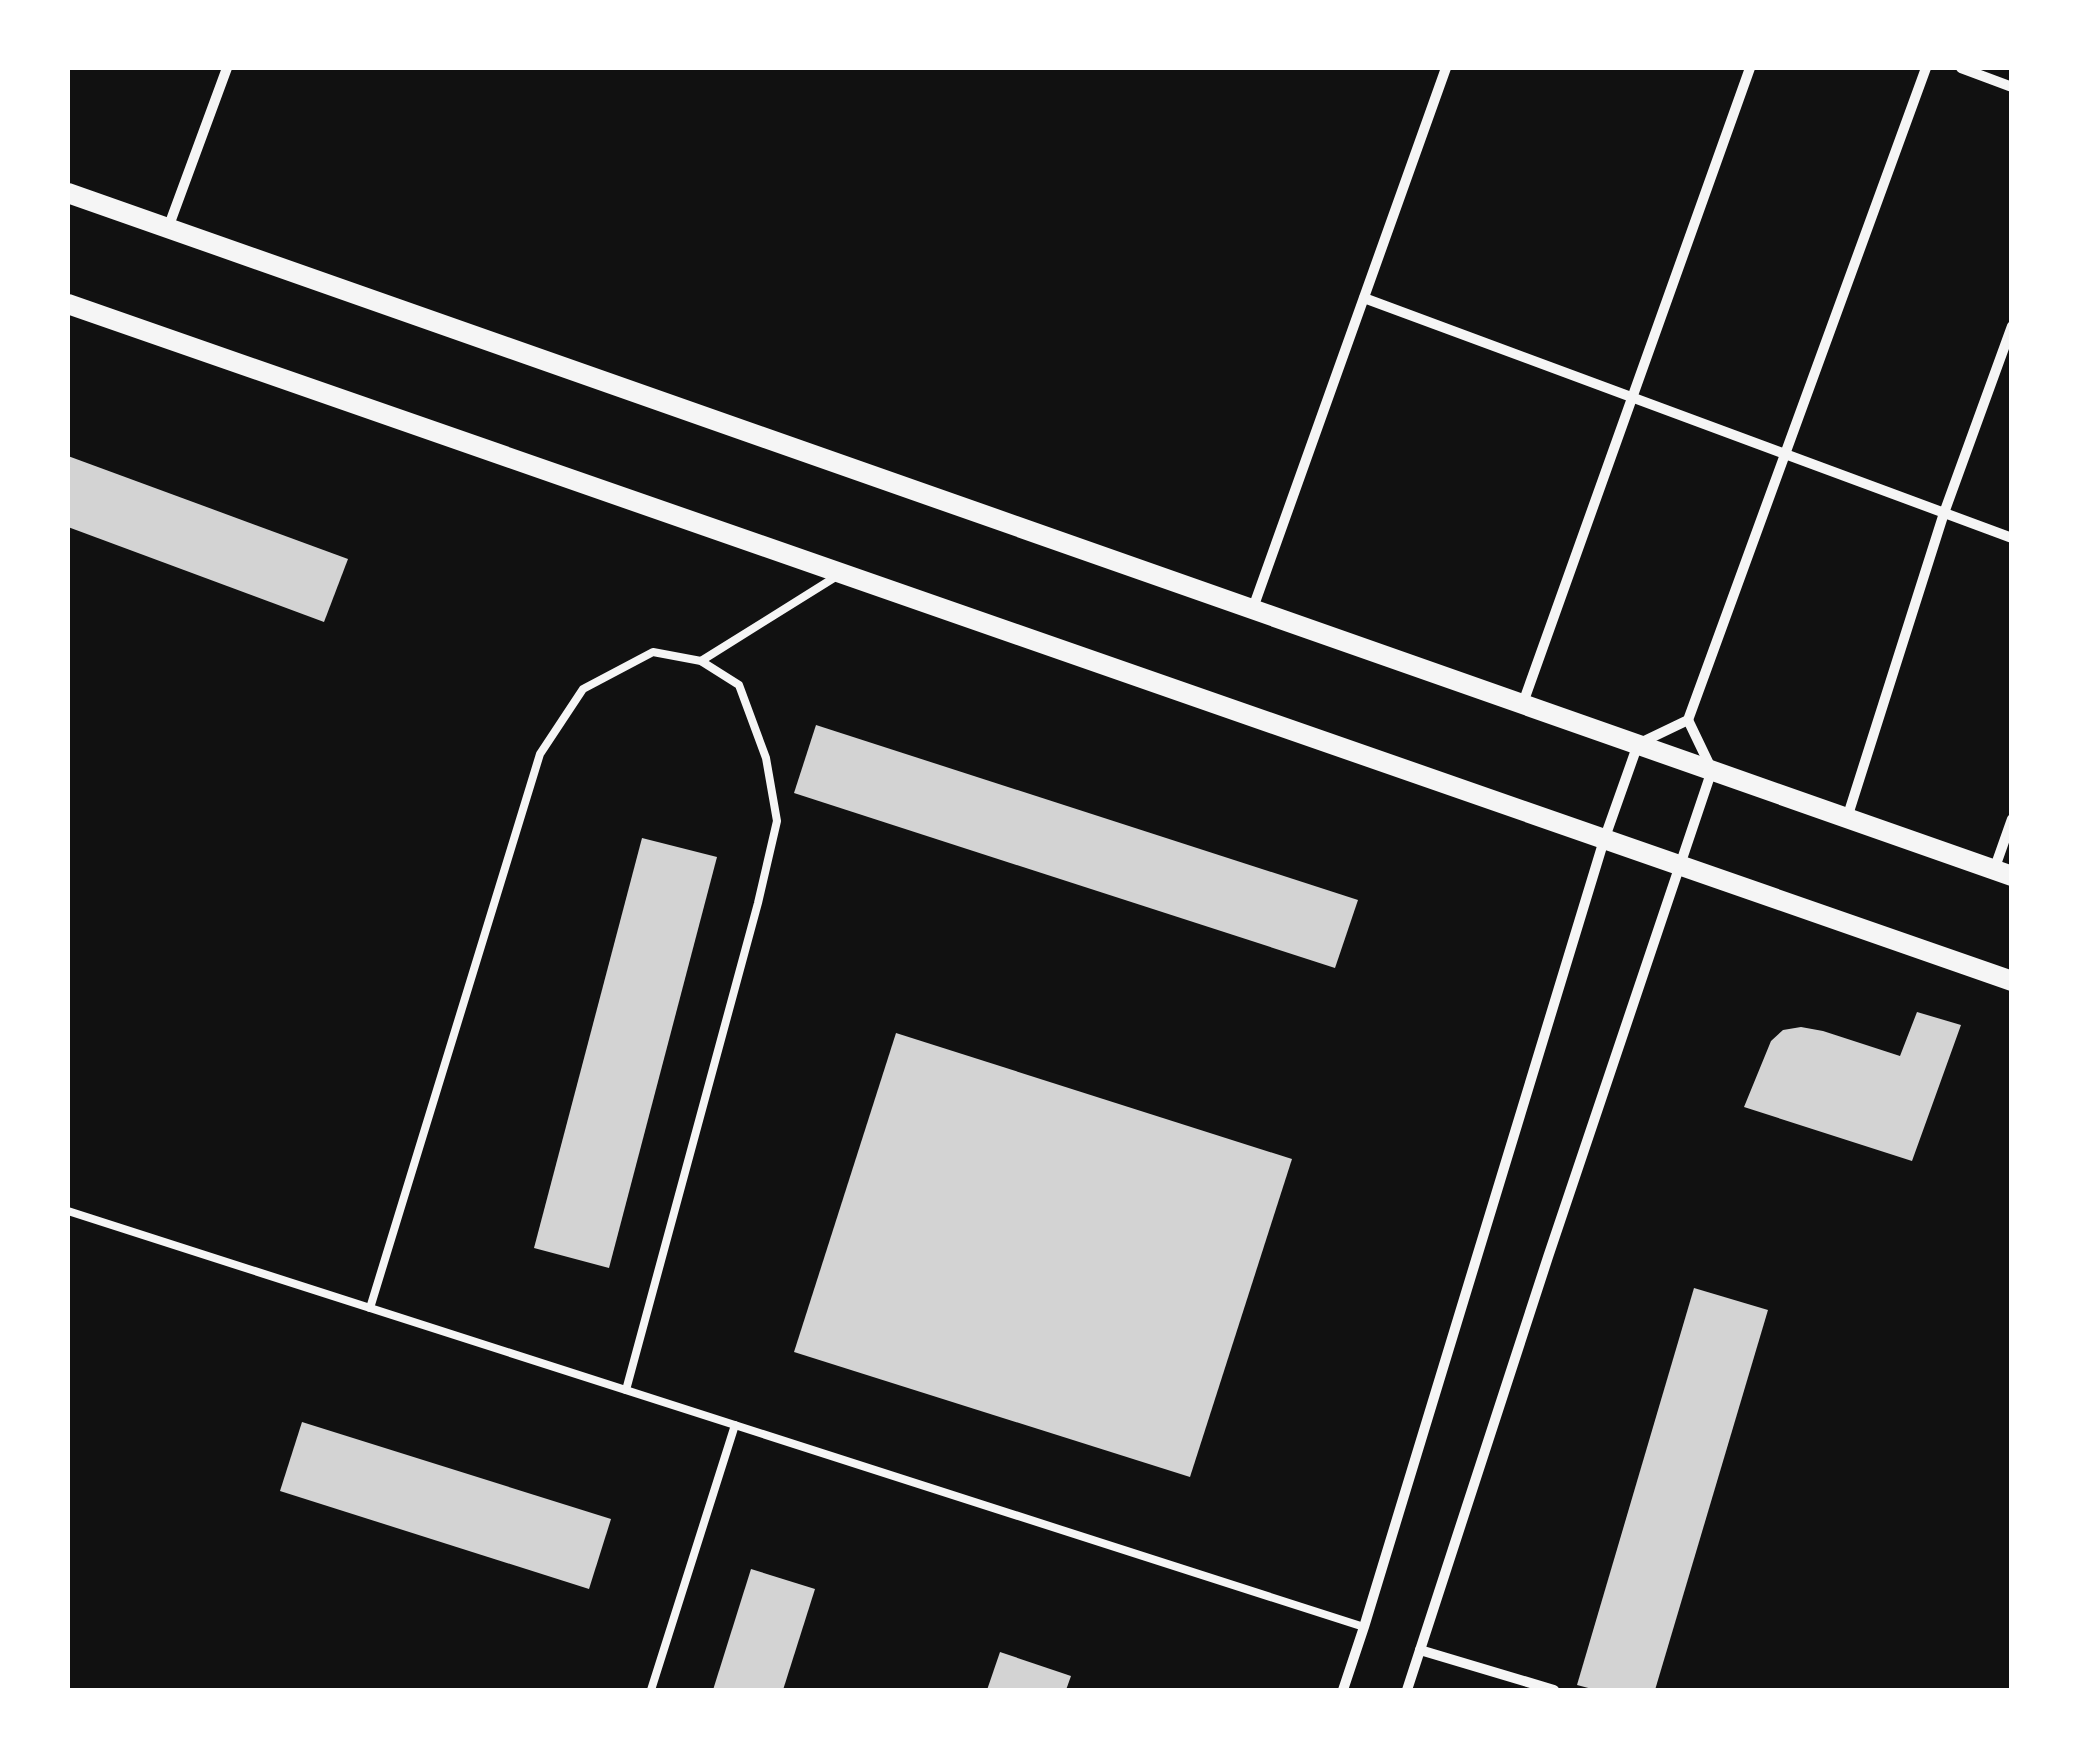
<svg xmlns="http://www.w3.org/2000/svg" width="2079" height="1758" font-family="Spectral,serif">
<style>
.building{fill:#d3d3d3}
.lines{fill:none;stroke-linecap:round;stroke-linejoin:round}
.service{stroke:#f5f5f5;stroke-width:8}
.minor{stroke:#f5f5f5;stroke-width:10}
.secondary{stroke:#f5f5f5;stroke-width:20}
</style>
<rect width="100%" height="100%" fill="#111"/>
<!-- building -->
<g class="building">
<path d="M68,456L348,559L324,622L68,527Z"/>
<path d="M816,725L1358,900L1335,968L794,793Z"/>
<path d="M642,838L717,857L609,1268L534,1248Z"/>
<path d="M1917,1012L1961,1025L1912,1161L1744,1107L1771,1041L1783,1030L1801,1027L1823,1031L1900,1056Z"/>
<path d="M896,1033L1292,1159L1190,1477L794,1352Z"/>
<path d="M1694,1288L1768,1310L1655,1690H1596L1577,1685Z"/>
<path d="M302,1422L611,1519L589,1589L280,1491Z"/>
<path d="M751,1569L815,1589L783,1690H713Z"/>
<path d="M1000,1652L1071,1676L1066,1690H987Z"/>
</g>
<g class="lines">
<!-- service -->
<g class="service">
<path d="M701,661L837,576"/>
<path d="M68,1211L1364,1627"/>
<path d="M370,1308L540,754L583,689L653,652L701,661L739,685L766,758L777,821L758,903L626,1390"/>
<path d="M651,1690L735,1425"/>
</g>
<!-- minor -->
<g class="minor">
<path d="M1961,68L2012,87"/>
<path d="M168,228L227,68"/>
<path d="M1364,298L2012,538"/>
<path d="M1253,608L1446,68"/>
<path d="M1523,703L1750,68"/>
<path d="M1847,818L1944,513L2012,326"/>
<path d="M1994,870L2012,819"/>
<path d="M1420,1650L1554,1690"/>
<path d="M1343,1690L1364,1627L1604,840L1638,744L1688,720L1926,68"/>
<path d="M1407,1690L1548,1257L1712,770L1688,720"/>
</g>
<!-- secondary -->
<g class="secondary">
<path d="M68,193L2012,876"/>
<path d="M68,304L2012,981"/>
</g>
</g>
<!-- border -->
<rect width="2079" height="1758" fill="none" stroke="#ffffff" stroke-width="140"/>
</svg>
